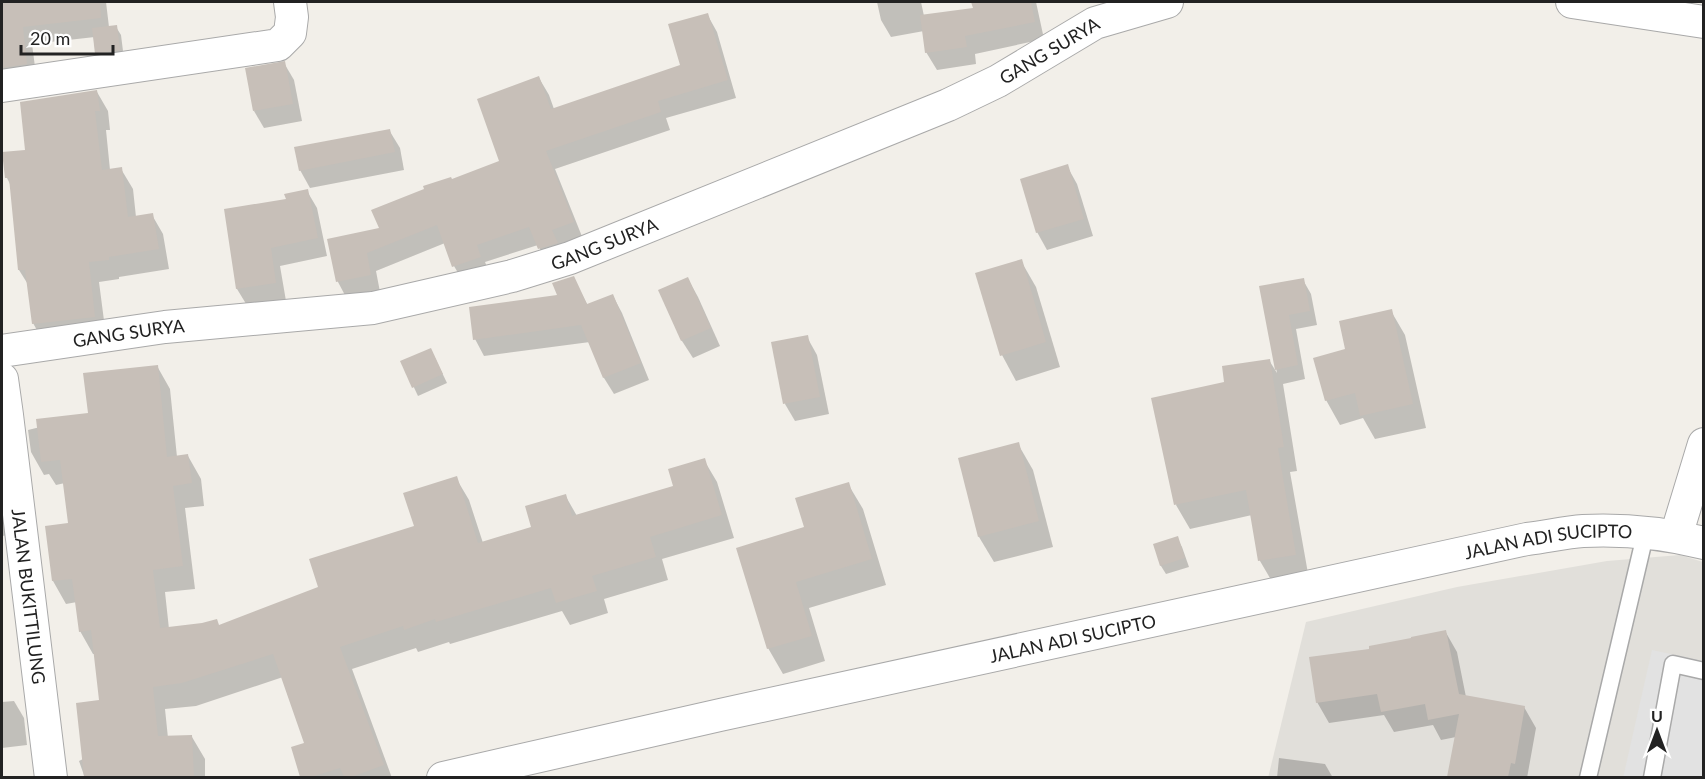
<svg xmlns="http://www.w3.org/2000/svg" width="1705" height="779" font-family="Lato,sans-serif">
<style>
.airport{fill:#e1dfda}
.parking{fill:#e2e2e2}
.shadow{fill:#0003}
.building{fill:#c7bfb8}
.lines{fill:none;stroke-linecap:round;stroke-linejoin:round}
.service-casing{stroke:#a9a9a9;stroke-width:19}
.minor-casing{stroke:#a9a9a9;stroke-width:34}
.service{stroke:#fff;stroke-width:16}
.minor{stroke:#fff;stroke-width:32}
.labels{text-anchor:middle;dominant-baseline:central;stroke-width:4.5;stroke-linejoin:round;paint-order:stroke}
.street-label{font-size:18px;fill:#222;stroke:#fff}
</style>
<rect width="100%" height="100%" fill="#f2efe9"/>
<!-- airport -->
<path class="airport" d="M1680,555L1703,562V777L1268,778L1306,622L1457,587L1607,561Z"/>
<!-- parking -->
<path class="parking" d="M1652,650L1703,661V777L1623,778Z"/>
<!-- shadow -->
<g class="shadow">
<path d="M2,2H106L109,27H116L121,35L124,59L102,62L97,53L95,37L32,44L37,82L2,84Z"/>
<path d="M877,2H921L924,16L975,9L973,2H1036L1044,39L975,54L976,64L937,70L926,52L924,31L891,37L881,20Z"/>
<path d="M707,14L717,32L736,98L666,118L670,130L555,169L583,239L549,266L538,245L485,262L490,274L464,283L454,266L445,243L376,271L380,292L347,299L338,282L329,240L381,229L452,181L501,162L539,78L549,95L554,109L682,66Z"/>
<path d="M284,63L294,80L302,121L264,128L254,111Z"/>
<path d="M97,92L108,111L110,130H106L110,170L121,169L133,189L136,217L152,215L163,234L169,269L119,277V279L99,282L106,336L44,343L33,323L29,286L19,270L11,186L7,178L26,151Z"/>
<path d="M389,130L400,148L404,170L310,188L300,170Z"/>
<path d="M1067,166L1077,184L1093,236L1047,250L1037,232Z"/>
<path d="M307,191L317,208L327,256L280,266L286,301L248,307L237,289L226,210L287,201Z"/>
<path d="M1021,261L1036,287L1060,367L1016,381L1002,355Z"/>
<path d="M573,277L588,306L613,296L622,313L649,380L614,394L604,378L590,342L484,356L475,339L560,297Z"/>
<path d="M688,279L698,297L720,346L693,358L682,341L660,291Z"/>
<path d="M1303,280L1311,294L1317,325L1296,329L1305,379L1283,384L1297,471L1290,472L1309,579L1274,585L1260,561L1252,515L1190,529L1176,505L1226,383L1269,360L1277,373L1261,288Z"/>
<path d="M1391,311L1405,335L1426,428L1375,439L1363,418L1340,425L1326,400Z"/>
<path d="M807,337L817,355L829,414L795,421L785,404Z"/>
<path d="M435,358L447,383L418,396L402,362Z"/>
<path d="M157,366L170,389L177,457L188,456L201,479L204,506L185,508L195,589L165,592L169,629L219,627L320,588L415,527L456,478L469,500L483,543L533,528L565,495L577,516L675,487L704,460L717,482L734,538L662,559L668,580L604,599L608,613L570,625L562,611L450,644L449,642L418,652L416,648L352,669L392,778H302L292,748L306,744L283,677L196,706L165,709L168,738L192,737L205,759V778H85L79,761L83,759L101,701L95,654H93L80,631L77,602L66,604L53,581L47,527L70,524L65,483L56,485L49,474L44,475L31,452L28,430L89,415Z"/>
<path d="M1018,444L1033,470L1053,547L994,562L979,537L960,459Z"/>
<path d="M848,484L863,509L886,585L809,608L825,661L783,674L768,648L806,528Z"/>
<path d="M2,493L9,535L2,536Z"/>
<path d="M1177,538L1182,547L1189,567L1166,574L1161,566L1154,545Z"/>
<path d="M1445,631L1457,652L1466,697L1524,707L1536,728L1527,778H1449L1456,737L1441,740L1433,725L1394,732L1384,715L1329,723L1317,702L1371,650Z"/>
<path d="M14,701L24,718L27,745L2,748V702Z"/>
<path d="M1279,758L1325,764L1333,778H1277Z"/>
</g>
<!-- building -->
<g class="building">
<path d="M2,2H100L101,18L23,27L27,64L2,68Z"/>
<path d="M971,2H1031L1035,22L965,36L967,47L925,53L920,15L973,8Z"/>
<path d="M708,13L728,80L658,101L661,112L546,151L574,222L552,230L558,243L538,249L529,227L477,245L481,257L452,267L437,225L367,253L371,275L336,282L327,239L379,228L371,210L424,189L423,186L451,177L452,179L499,161L477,99L539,76L551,109L680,65L668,24Z"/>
<path d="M117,25L120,50L95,54L92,28Z"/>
<path d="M285,61L293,104L253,111L245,68Z"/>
<path d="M97,90L100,111H95L102,170L122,167L128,217L153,213L159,249L109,257V260L89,262L95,317L32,324L25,270H18L9,178H5L2,152L25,150L20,102Z"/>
<path d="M390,129L395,152L299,171L294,147Z"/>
<path d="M1068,164L1084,219L1036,233L1020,179Z"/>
<path d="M308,189L318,238L271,248L276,283L236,289L224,209L286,199L284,194Z"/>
<path d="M1022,259L1046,342L1000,356L975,273Z"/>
<path d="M574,276L587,304L613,294L641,363L603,378L581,325L473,340L469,307L557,295L552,283Z"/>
<path d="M688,277L711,328L681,341L658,290Z"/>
<path d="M1304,278L1310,311L1289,315L1298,365L1275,370L1259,286Z"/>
<path d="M1392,309L1413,404L1360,416L1355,393L1325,401L1313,358L1345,349L1339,321Z"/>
<path d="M808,335L820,397L783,404L771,342Z"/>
<path d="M431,348L443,374L412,388L400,361Z"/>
<path d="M1270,359L1284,447L1278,448L1296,555L1258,561L1246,490L1174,505L1151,398L1224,382L1222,366Z"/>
<path d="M158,365L167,457L188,454L192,483L173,486L183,566L153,570L160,628L202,623L217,619L219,625L318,587L309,559L414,526L403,493L457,476L478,543L531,527L525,506L566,494L572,516L673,486L668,469L705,458L722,515L650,537L656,557L592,576L597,591L556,603L551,588L436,622L435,619L404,630L403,626L340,647L384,765L351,777H344L340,768L311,777H300L291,747L304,743L273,654L182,683L153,687L158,736L192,735L194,777H84L76,703L99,700L91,630L79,632L72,579L52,581L45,526L68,523L60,460L41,462L36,419L88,413L83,373Z"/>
<path d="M1019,442L1039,521L978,537L958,458Z"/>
<path d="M849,482L872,559L796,582L812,636L767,649L736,548L804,527L795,498Z"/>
<path d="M1178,536L1185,558L1160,566L1153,544Z"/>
<path d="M1446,630L1459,694L1525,706L1515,764L1511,763L1508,777H1447L1459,714L1428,720L1425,704L1381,712L1377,694L1316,703L1309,657L1369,649V646L1411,638V637Z"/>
</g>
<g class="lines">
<defs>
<g id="service">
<path d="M1588,778L1646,531"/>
<path d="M1652,778L1673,664L1704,671"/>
</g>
<g id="minor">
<path d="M1572,2L1704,22"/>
<path d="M2,86L278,45L290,33L292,17L290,2"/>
<path id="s1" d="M2,351L165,327L373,308L512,276L570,258L948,105L998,81L1095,23L1167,2"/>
<path id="s2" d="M2,379L7,415L51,778"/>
<path d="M1676,536L1704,444"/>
<path id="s3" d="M443,778L720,715L1527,539C1546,537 1565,532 1583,531C1624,529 1664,533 1704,543"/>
</g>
</defs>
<!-- service casing -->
<use href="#service" class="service-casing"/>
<!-- minor casing -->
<use href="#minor" class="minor-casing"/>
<!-- service -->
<use href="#service" class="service"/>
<!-- minor -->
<use href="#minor" class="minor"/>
</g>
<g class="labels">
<!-- street labels -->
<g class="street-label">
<text stroke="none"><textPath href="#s1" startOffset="1100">GANG SURYA</textPath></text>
<text stroke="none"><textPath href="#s1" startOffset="614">GANG SURYA</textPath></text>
<text stroke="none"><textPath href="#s1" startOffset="128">GANG SURYA</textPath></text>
<text stroke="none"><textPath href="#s3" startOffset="1131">JALAN ADI SUCIPTO</textPath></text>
<text stroke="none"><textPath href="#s2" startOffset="219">JALAN BUKITTILUNG</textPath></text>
<text stroke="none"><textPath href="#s3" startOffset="645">JALAN ADI SUCIPTO</textPath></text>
</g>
</g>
<!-- border -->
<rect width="1705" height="779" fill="none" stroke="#222222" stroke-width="6"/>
<!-- north arrow -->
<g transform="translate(1657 731)" stroke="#ffffff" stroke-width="4.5" paint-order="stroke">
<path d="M0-4.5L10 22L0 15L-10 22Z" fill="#222222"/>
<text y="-9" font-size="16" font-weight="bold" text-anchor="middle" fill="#222222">U</text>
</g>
<!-- scale -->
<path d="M21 45v9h92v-9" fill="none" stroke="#222222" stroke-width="3"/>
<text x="30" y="45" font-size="18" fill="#222222" stroke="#ffffff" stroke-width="4.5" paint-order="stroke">20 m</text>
</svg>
